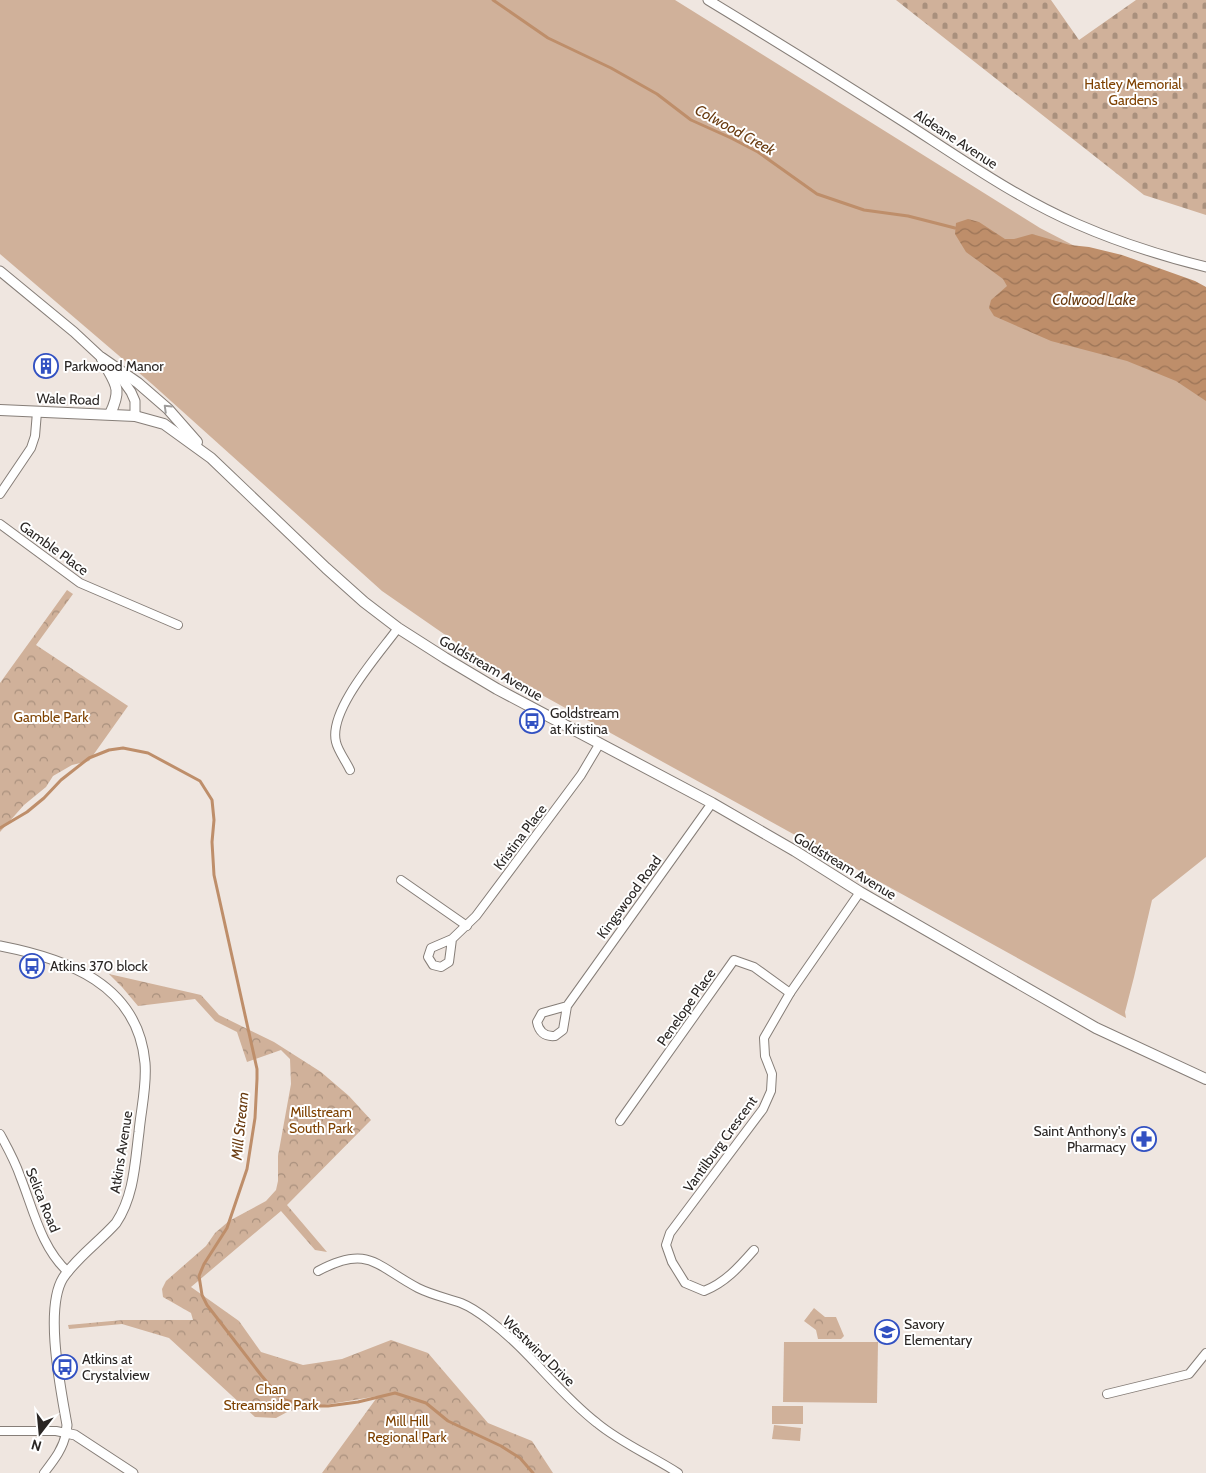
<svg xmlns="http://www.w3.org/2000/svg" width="1206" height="1473" font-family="Cabin,sans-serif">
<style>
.green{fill:#d0b19a}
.cemetery{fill:url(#cemetery-stones)}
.park{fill:url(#park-crowns)}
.water{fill:url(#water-waves)}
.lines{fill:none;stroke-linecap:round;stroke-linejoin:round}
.stream{stroke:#be8e6a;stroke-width:3}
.minor-casing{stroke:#867e78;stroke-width:10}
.tertiary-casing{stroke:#867e78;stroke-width:11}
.secondary-casing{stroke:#867e78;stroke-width:12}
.minor{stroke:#fff;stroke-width:8}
.tertiary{stroke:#fff;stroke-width:9}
.secondary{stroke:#fff;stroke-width:10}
.oneway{stroke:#9f9d9c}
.labels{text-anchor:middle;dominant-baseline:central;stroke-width:4;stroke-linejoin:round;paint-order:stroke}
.park-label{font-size:14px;fill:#7e4100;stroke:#fff}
.street-label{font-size:14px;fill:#2a2624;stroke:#fff}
.poi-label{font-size:14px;fill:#2a2624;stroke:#fff;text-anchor:start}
.water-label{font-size:15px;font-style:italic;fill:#693a0f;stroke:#fff}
</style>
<defs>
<pattern id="cemetery-stones" width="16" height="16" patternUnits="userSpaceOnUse" patternTransform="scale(1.25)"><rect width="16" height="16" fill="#d0b19a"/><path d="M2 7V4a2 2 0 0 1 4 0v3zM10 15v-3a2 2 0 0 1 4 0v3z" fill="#a9907d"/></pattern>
<pattern id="park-crowns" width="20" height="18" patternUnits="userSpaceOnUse" patternTransform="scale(1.25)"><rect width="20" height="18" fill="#d0b19a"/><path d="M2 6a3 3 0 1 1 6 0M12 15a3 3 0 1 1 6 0" fill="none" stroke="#a9907d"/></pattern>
<pattern id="water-waves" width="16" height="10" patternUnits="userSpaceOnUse" patternTransform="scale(1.25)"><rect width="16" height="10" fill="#be8e6a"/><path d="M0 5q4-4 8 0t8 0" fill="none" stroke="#9b7457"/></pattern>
</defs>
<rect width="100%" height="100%" fill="#efe6e0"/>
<!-- green -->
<g class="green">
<path d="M0,0H675L1040,228L1090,254L1206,290V857L1152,900L1134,977L1125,1012L1126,1018L493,668L382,591L152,384L0,254Z"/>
<path d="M784,1342H878L877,1403L783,1402Z"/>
<rect x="772" y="1406" width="31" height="18"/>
<path d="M774,1425L801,1428L800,1441L772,1439Z"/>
</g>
<!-- cemetery -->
<path class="cemetery" d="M896,0H1051L1079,40L1136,0H1206V215L1144,195Z"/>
<!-- park -->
<g class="park">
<path d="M67,590L73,594L36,645L128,706L89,761L72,765L53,776L46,787L24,805L0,832V683Z"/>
<path d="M109,974L201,995L219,1015L274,1042L321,1072L349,1096L371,1120L287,1205L327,1252L315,1250L281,1211L191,1287L239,1321L261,1352L303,1365L342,1359L391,1340L428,1353L488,1423L532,1441L553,1473H322L378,1396L289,1411L276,1418L255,1417L169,1338L122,1324L69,1329L68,1325L123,1320H193L191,1313L163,1297L162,1289L166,1281L206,1246L215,1233L229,1221L266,1201L276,1190L278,1181V1156L291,1084L290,1059L281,1050L247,1062L237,1032L215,1021L195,999L138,1006L122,987Z"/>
<path d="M814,1308L825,1317H836L844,1336L841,1339H818L816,1330L804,1321Z"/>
</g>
<!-- water -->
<path class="water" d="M968,219L979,222L1005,239H1014L1032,234L1070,245L1089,247L1122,255L1195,281L1206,287V401L1176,381L1127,361L1051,341L994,316L989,308L991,300L1007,286L1003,279L966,252L955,234L956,223Z"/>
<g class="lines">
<!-- stream -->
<g class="stream">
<path d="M493,0L548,38L611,68L657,94L691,120L731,138L758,152L817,194L864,210L908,216L955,228"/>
<path d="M0,828L27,812L44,798L61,780L89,758L109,750L123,748L148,753L200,781L212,800L214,820L212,842L214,875L257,1069V1079L255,1118L247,1169L227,1228L204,1264L199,1276L202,1295L207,1305L261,1375L278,1395L285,1400L306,1406H328L358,1402L395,1393L426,1403L448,1421L501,1446L520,1458L533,1473"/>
</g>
<defs>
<g id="minor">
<path d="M0,494L31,448L35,436L37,412"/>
<path d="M0,524L80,583L178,625"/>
<path d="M350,770C346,761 338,751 336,742C328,710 380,653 398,628"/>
<path d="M401,880L467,926"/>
<path d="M452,939L449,962L441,967L433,965L428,957L431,948L452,939L476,916L581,775L600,743"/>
<path d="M567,1006L542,1013L537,1022C539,1032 545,1037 555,1036L563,1030L567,1006L712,803"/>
<path d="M620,1121L734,960L754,967L790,993"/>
<path d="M0,1134C7,1147 15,1161 20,1176C33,1208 41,1248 68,1272"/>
<path d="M754,1250C739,1267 725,1283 704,1291L685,1283L672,1262L666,1245L670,1233L763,1109L771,1091L772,1074L765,1056L764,1038L790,993L860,892"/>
<path d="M318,1271C369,1244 376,1266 418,1288C432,1295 447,1298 461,1303C471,1307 481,1314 490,1321C530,1351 558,1393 597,1423C621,1443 652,1456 678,1473"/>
<path d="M1107,1394L1189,1374L1206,1353"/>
<path d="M0,1431H56L66,1433C63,1449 54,1460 44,1473"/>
</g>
<g id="tertiary">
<path d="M708,0C774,40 840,81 904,122C960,158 1015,197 1077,224C1118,242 1162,256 1206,267"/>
<path d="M0,271L74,332L117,372L131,392L135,401V416"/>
<path d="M0,946C67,959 138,984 145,1063C147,1086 141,1109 139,1132C135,1163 134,1196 116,1223C99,1242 77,1257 63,1278C44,1309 61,1390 67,1425L66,1433L75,1435L133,1473"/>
</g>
<g id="secondary">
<path d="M102,358L138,383L168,409L197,442"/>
<path d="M102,359C115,384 123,387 110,414"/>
<path d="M0,410L135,416L164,424L211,458L326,568L364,602L398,628L445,658L497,689L712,803L795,851L860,892L1096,1028L1206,1079"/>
</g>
</defs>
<!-- minor casing -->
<use href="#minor" class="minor-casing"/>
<!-- tertiary casing -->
<use href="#tertiary" class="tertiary-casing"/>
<!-- secondary casing -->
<use href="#secondary" class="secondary-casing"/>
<!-- minor -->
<use href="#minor" class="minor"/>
<!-- tertiary -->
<use href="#tertiary" class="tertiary"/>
<!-- secondary -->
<use href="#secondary" class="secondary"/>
</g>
<!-- one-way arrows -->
<defs><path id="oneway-chevron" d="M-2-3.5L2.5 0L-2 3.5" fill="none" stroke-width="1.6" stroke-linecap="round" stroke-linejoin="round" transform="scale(1.25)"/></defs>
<use class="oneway" href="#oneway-chevron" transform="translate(167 408) rotate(-136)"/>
<!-- icons -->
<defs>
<symbol id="building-ring" viewBox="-11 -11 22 22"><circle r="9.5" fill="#fff" stroke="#3251c2" stroke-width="1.5"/><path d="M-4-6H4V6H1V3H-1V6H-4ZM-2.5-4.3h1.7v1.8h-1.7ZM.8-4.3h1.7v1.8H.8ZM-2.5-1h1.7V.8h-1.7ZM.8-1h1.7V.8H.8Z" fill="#3251c2"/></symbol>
<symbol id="bus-ring" viewBox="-11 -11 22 22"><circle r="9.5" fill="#fff" stroke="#3251c2" stroke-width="1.5"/><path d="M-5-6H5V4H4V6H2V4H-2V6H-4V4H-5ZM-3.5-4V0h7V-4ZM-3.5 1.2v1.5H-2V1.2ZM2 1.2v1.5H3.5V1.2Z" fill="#3251c2"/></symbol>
<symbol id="pharmacy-ring" viewBox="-11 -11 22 22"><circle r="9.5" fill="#fff" stroke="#3251c2" stroke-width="1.5"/><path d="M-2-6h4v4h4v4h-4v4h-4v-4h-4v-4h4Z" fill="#3251c2"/></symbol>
<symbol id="school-ring" viewBox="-11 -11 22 22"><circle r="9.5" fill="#fff" stroke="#3251c2" stroke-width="1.5"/><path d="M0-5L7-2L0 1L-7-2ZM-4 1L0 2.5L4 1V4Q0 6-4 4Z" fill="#3251c2"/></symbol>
</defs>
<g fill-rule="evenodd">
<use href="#building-ring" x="32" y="352" width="28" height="28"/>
<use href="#bus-ring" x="518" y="707" width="28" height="28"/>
<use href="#bus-ring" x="18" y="952" width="28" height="28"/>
<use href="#pharmacy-ring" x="1130" y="1125" width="28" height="28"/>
<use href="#school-ring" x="873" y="1318" width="28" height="28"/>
<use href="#bus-ring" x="51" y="1353" width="28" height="28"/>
</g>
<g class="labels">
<!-- park labels -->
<g class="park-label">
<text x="1133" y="84">Hatley Memorial<tspan x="1133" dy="16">Gardens</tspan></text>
<text x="51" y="717">Gamble Park</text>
<text x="321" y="1112">Millstream<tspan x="321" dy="16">South Park</tspan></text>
<text x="271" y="1389">Chan<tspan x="271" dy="16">Streamside Park</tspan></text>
<text x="407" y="1421">Mill Hill<tspan x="407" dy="16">Regional Park</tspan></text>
</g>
<!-- street labels -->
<g class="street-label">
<text transform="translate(956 139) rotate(33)">Aldeane Avenue</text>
<text transform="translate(68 399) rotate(2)">Wale Road</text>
<text transform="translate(54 548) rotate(36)">Gamble Place</text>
<text transform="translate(491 668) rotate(30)">Goldstream Avenue</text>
<text transform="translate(520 837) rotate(-53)">Kristina Place</text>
<text transform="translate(845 866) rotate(31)">Goldstream Avenue</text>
<text transform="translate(629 897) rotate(-54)">Kingswood Road</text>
<text transform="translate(686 1007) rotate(-55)">Penelope Place</text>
<text transform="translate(720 1144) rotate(-54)">Vantilburg Crescent</text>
<text transform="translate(121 1152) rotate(-81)">Atkins Avenue</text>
<text transform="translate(43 1200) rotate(68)">Selica Road</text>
<text transform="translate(539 1351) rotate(44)">Westwind Drive</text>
</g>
<!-- poi labels -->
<g class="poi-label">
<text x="64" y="366">Parkwood Manor</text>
<text x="550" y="713">Goldstream<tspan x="550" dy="16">at Kristina</tspan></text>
<text x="50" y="966">Atkins 370 block</text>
<text x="1126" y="1131" text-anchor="end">Saint Anthony's<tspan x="1126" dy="16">Pharmacy</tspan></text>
<text x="904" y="1324">Savory<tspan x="904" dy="16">Elementary</tspan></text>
<text x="82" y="1359">Atkins at<tspan x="82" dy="16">Crystalview</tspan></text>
</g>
<!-- water labels -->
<g class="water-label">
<text transform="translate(735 130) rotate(29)">Colwood Creek</text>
<text x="1094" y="300">Colwood Lake</text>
<text transform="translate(240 1126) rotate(-84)">Mill Stream</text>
</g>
</g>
<!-- north arrow -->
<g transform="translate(40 1433) rotate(196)" stroke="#ffffff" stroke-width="4" paint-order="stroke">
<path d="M0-4L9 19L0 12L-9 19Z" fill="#2a2624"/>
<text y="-8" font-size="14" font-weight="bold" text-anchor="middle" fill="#2a2624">N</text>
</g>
</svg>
